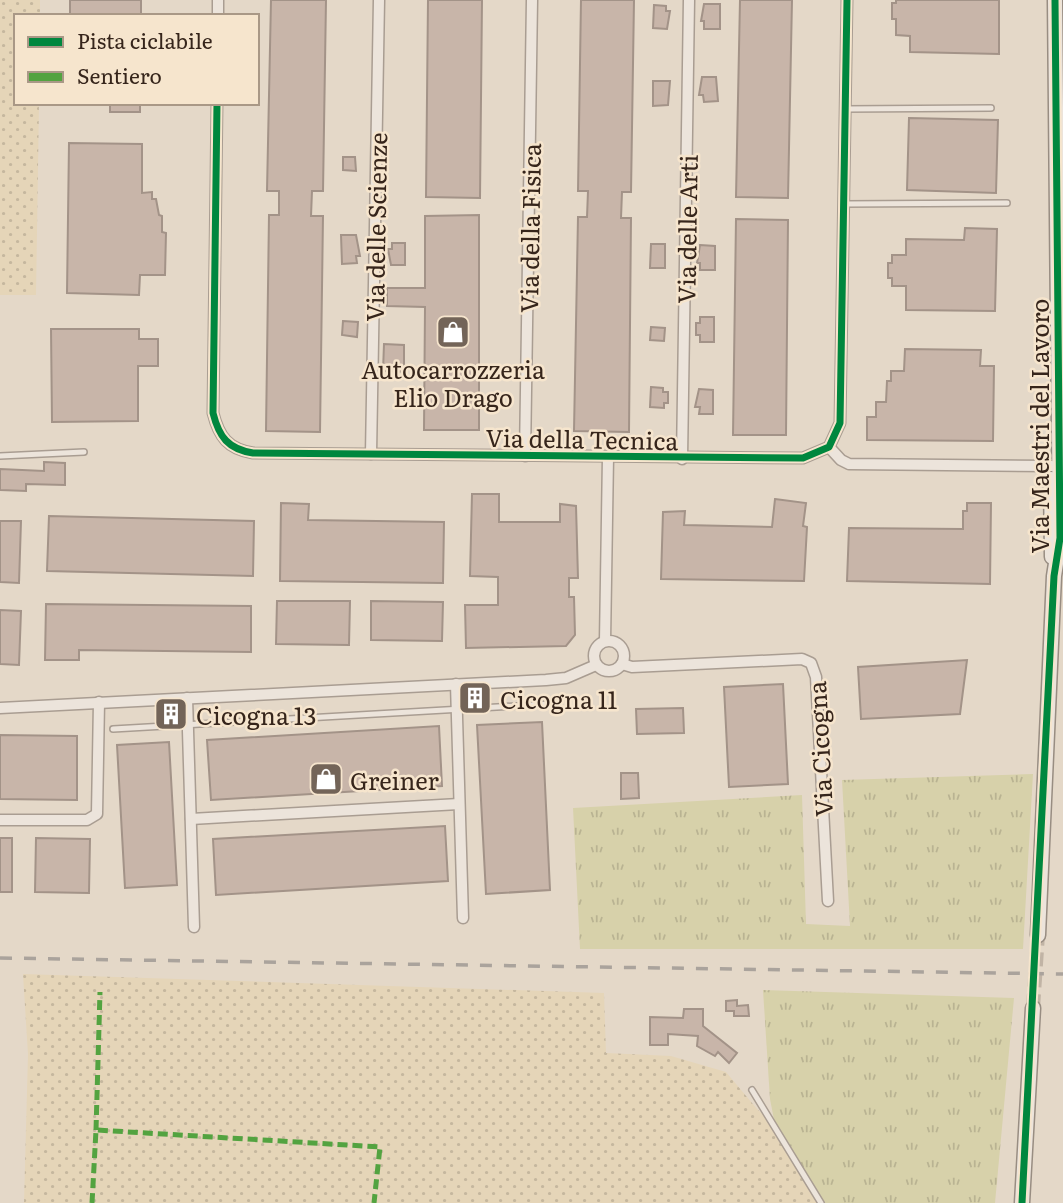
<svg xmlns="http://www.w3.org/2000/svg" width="1063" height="1203" font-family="Literata,serif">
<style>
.farmland{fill:url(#farmland-dots)}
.grass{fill:url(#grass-tufts)}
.building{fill:#c8b5a9;stroke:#a39388;stroke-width:2}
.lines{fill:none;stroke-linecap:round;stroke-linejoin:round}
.secondary-tunnel{stroke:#c1b4a5;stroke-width:14;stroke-dasharray:14 7;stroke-linecap:butt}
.lane-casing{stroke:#a99d92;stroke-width:8}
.street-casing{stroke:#a99d92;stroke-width:13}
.secondary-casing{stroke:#988d82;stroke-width:17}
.lane{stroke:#ece4db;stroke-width:5}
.street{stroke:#ece4db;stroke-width:10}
.secondary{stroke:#ece4db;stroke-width:14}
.rail{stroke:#aaa39c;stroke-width:3.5;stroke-dasharray:12 12;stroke-linecap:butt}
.quiet{stroke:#53a340;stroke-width:5;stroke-dasharray:10 5;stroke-linecap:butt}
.cycleway-casing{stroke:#f6e5cd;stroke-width:11}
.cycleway{stroke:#00873e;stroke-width:7}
.labels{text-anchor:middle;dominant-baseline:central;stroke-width:5;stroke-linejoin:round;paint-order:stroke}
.street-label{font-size:24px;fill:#36251b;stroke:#f6e5cd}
.poi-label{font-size:24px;fill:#36251b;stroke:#f6e5cd;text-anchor:start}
</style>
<defs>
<pattern id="farmland-dots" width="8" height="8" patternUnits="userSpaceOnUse" patternTransform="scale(1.75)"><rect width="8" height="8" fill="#e5d5b8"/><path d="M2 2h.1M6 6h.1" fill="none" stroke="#c5b79e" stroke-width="1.8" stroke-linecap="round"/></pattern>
<pattern id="grass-tufts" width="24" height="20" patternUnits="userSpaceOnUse" patternTransform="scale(1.75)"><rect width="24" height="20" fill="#d7d1aa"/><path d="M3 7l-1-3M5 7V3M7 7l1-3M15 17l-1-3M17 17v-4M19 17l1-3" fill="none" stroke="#b9b392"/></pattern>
</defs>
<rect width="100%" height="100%" fill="#e4d8c8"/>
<!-- farmland -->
<g class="farmland">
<path d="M0,0H40V16H16V103H39L36,295H0Z"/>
<path d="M23,974L604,993L606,1053L671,1056L726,1072L757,1109L775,1125L825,1203H24L28,1054Z"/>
</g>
<!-- grass -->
<g class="grass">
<path d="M1033,774L1023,949H580L573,808L802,795L806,924L850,926L842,780Z"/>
<path d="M763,990L1014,998L995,1203H825L775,1125L770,1099Z"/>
</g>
<!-- building -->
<g class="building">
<rect x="70" y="0" width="71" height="16"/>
<path d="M271,0H326L323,191H312L311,216H323L320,432L266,431L269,215H279V191H267Z"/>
<path d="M428,0H482L480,198L426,197Z"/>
<path d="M581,0H634L631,192H622L621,218H631L629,432L574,431L578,217H587L588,191H578Z"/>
<path d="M740,0H792L788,198L736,197Z"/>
<path d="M896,0H999V54L910,52V36L896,35V19H892V3H896Z"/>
<path d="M704,4H720V29H704V21H701Z"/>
<path d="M654,5L666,6V11H670L667,29L653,28Z"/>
<path d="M702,77H716L718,101L704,102L703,95H699Z"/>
<path d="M653,81H670L668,105L653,106Z"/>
<rect x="110" y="103" width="30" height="9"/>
<path d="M909,118L998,120L996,193L907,190Z"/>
<path d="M69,143L142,144V193L152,192V199H156L159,215L162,216V232L166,233L165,275H140L139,295L67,293Z"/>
<path d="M343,157H355L356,171L343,170Z"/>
<path d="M479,215V430H424L425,307L387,306V288H425V216Z"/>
<path d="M736,219L788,220L786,435H733Z"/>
<path d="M965,228L997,229L995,311L906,310V286H892V278H888V263H892V255H906V239L964,240Z"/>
<path d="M341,235H356L360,256H356L357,263L342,264Z"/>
<path d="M392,243H405V265H391L388,249H392Z"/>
<path d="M651,244H665V268H650Z"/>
<path d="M700,245L715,246V270H700V263H697Z"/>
<path d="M700,317H714V342H700V335H696V323H700Z"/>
<path d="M343,321L358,322L357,337L342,335Z"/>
<path d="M651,327L665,328L664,341L650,340Z"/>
<path d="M51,329H139V339H158V366H138V421L52,422Z"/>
<path d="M384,344L404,345V372L383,371Z"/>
<path d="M905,349L981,350L980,366H994L993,441L867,440V417H876V402H886L887,381H891V371H904Z"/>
<path d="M651,387L663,388V392H668V403H664V408L650,407Z"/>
<path d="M699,389L713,390V414H699L700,407H695Z"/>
<path d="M44,462L65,463V485L26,484V491L0,490V469L44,471Z"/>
<path d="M472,494H499V522H560V504L576,506L578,578H569V597H574L575,635L566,646L466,648L465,605H498V577L470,576Z"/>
<path d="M775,499L806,503L803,526L807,527L804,581L661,579L663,512L685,511L684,525L772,527Z"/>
<path d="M281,503L309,504L308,520L444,522L443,583L280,581Z"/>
<path d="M967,503H991L990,584L847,581L849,528L963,529V511H967Z"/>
<path d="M49,516L254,521L253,576L47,571Z"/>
<path d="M0,521H21L19,583L0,582Z"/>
<path d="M277,601H350L349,645L276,644Z"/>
<path d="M371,601L443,602L442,641L371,640Z"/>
<path d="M46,604L251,606V652L79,650V660H45Z"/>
<path d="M0,610L21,611L19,665L0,664Z"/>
<path d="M967,660L960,714L861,719L858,667Z"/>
<path d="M783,684L788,784L729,787L724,687Z"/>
<path d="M683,708L684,733L637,734L636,709Z"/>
<path d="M542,722L550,890L486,894L477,725Z"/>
<path d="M439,726L442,786L211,800L207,740Z"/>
<path d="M0,735L77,736V800L0,799Z"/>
<path d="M169,742L177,885L125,888L117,745Z"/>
<path d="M621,773H638L639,798L621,799Z"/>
<path d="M445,826L448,881L216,895L213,839Z"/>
<rect x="0" y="838" width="12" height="54"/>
<path d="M36,838L90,839L89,893L35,892Z"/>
<path d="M737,1000V1006L748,1005L749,1016H734V1011H726V1001Z"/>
<path d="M684,1009H703V1026L737,1053L729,1063L718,1052L715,1056L697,1046L698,1036L668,1034V1045H650V1017L683,1018Z"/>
</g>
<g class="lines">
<!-- secondary-tunnel -->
<path class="secondary-tunnel" d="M1033,1008L1038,935"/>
<defs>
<g id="lane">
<path d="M845,109L991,108"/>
<path d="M844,204L1007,203"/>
<path d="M0,456L84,452"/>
<path d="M113,729L550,704"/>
<path d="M752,1090L821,1203"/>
</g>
<g id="street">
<path d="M218,16V0"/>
<path d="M217,103L213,413C219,437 228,449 253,453L803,458L829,447L840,423L847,0"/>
<path d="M829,447L841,460L849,464L1052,466"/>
<path d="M371,454L379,0"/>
<path d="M525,456L532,0"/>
<path d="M682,459L689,0"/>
<circle cx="609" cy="656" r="15"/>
<path d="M605,641L608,457"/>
<path d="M622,664L632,667L802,659L811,663L816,677L828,901"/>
<path d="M456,684L463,918"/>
<path d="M187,698L194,927"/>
<path d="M0,708L546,680L566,678L596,665"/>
<path d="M191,819L459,804"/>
<path d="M0,820H87L97,814L99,702"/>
</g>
<g id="secondary">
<path d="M1051,479L1052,557"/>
<path d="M1038,935L1054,576L1060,538L1055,0"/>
<path d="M1022,1203L1033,1008"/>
</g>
</defs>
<!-- lane casing -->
<use href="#lane" class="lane-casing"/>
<!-- street casing -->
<use href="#street" class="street-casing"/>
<!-- secondary casing -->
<use href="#secondary" class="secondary-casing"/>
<!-- lane -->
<use href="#lane" class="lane"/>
<!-- street -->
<use href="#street" class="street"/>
<!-- secondary -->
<use href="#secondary" class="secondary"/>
<!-- rail -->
<path class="rail" d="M0,958L1063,974"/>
<!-- quiet -->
<g class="quiet">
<path d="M96,1130L100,992"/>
<path d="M92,1203L96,1130L380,1147L374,1203"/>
</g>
<defs>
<g id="cycleway">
<path d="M217,103L213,413C219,437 228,449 253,453L803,458L829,447L840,423L847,0"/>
<path d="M1022,1203L1054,576L1060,538L1055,0"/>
</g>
</defs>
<!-- cycleway casing -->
<use href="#cycleway" class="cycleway-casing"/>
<!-- cycleway -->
<use href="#cycleway" class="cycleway"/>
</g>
<!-- icons -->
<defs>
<symbol id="shop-square" viewBox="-11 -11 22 22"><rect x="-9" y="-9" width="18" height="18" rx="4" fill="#736458" stroke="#f6e5cd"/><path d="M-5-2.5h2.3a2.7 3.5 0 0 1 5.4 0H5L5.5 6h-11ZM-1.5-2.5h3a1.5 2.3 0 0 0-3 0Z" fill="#fff"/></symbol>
<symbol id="building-square" viewBox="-11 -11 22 22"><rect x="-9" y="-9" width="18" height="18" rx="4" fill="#736458" stroke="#f6e5cd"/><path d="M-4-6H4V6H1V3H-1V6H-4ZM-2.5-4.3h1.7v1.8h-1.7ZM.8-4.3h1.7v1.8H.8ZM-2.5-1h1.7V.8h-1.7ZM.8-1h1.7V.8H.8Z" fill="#fff"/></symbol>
</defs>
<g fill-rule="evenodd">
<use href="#shop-square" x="434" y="313" width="38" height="38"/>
<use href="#building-square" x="456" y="679" width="38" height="38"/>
<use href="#building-square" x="152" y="695" width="38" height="38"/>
<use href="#shop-square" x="307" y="760" width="38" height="38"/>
</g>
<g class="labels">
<!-- street labels -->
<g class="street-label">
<text transform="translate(375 227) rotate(-89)">Via delle Scienze</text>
<text transform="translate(529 228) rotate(-89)">Via della Fisica</text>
<text transform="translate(686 229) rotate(-89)">Via delle Arti</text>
<text transform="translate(1038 426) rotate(-90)">Via Maestri del Lavoro</text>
<text transform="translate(582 438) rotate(1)">Via della Tecnica</text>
<text transform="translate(819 749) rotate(-93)">Via Cicogna</text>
</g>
<!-- poi labels -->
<g class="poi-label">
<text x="453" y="368" text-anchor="middle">Autocarrozzeria<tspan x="453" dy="28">Elio Drago</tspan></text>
<text x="500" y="698">Cicogna 11</text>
<text x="196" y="714">Cicogna 13</text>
<text x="350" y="779">Greiner</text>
</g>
</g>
<!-- legend -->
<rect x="14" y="14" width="245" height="91" fill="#f6e5cd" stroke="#a99886" stroke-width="2"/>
<rect x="28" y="37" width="35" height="10" fill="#00873e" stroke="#a99886" stroke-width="2"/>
<text x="77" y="49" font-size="21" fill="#36251b">Pista ciclabile</text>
<rect x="28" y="72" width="35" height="10" fill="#53a340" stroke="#a99886" stroke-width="2"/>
<text x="77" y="84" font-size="21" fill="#36251b">Sentiero</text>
</svg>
